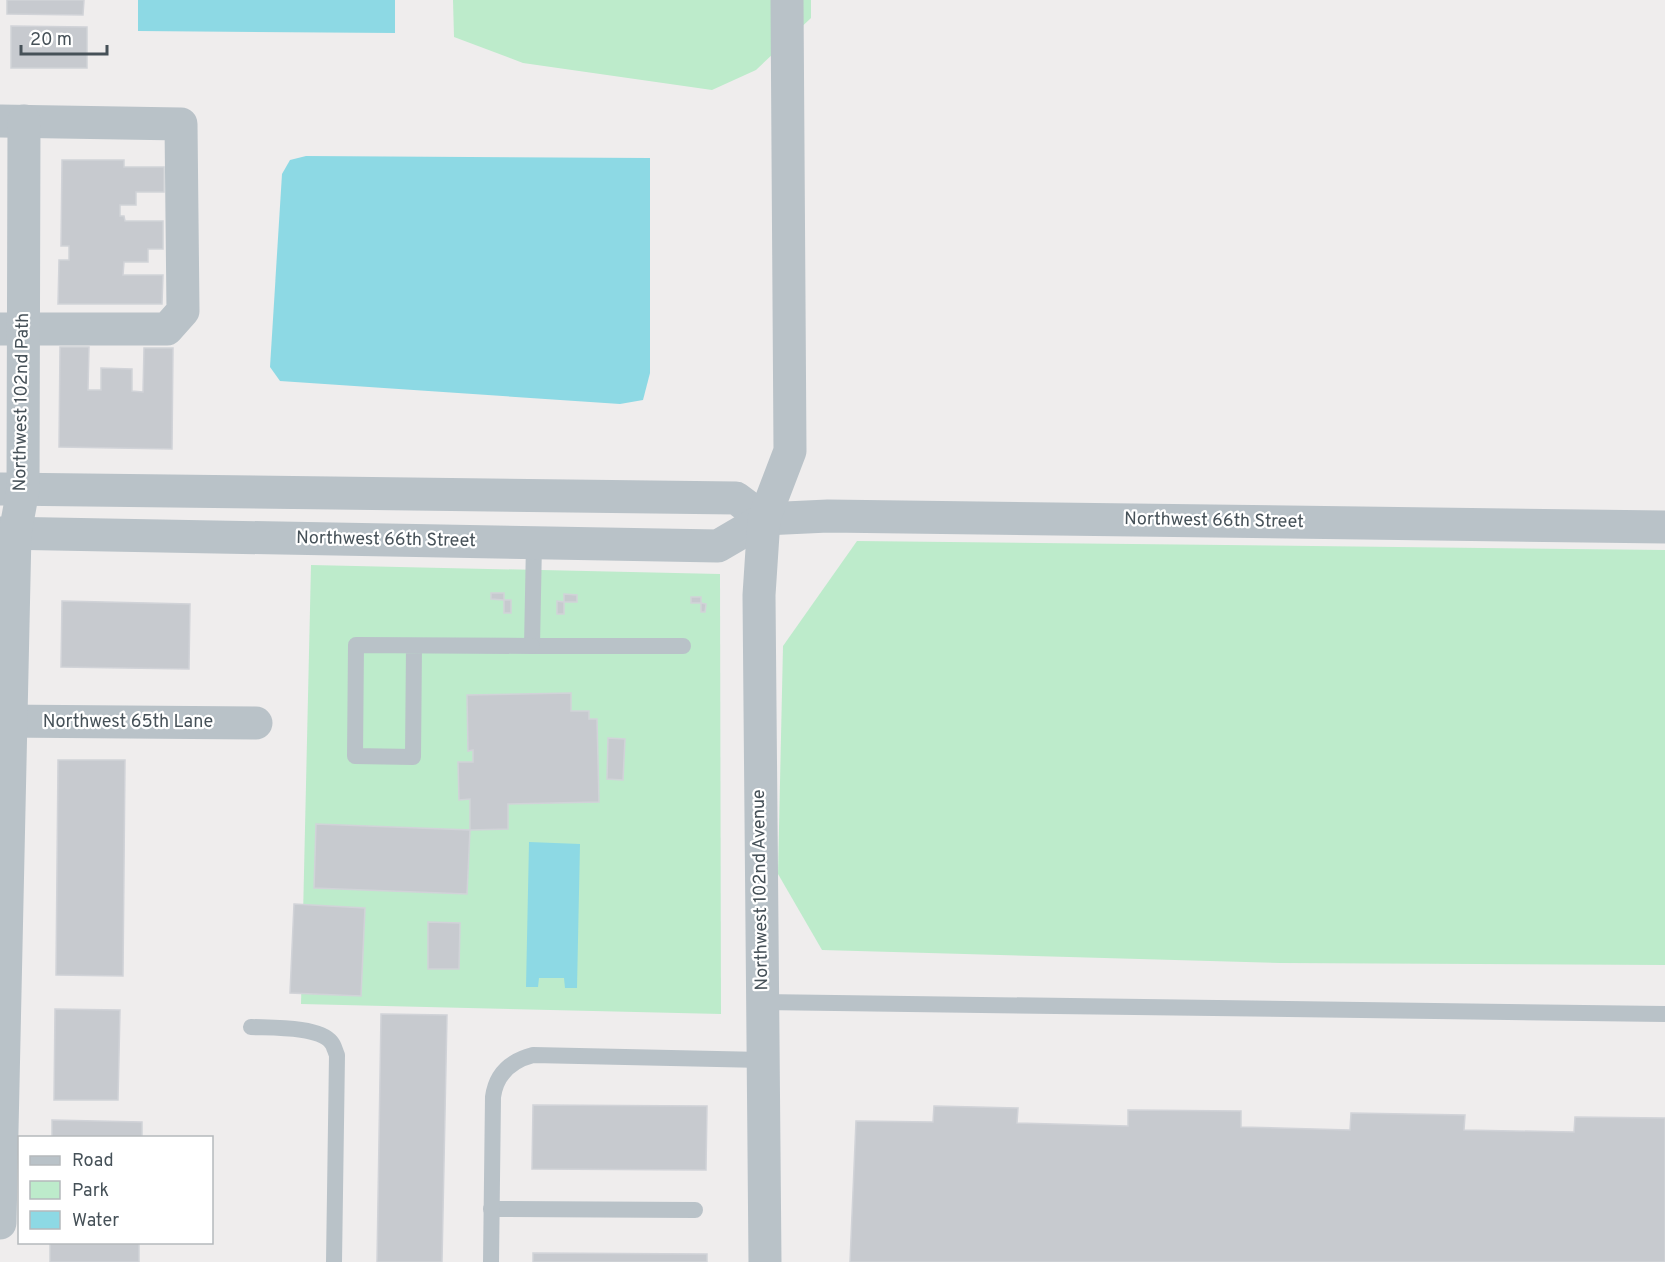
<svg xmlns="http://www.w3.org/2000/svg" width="1665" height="1262" font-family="Overpass,sans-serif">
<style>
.green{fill:#bdebcb}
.water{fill:#8dd9e4}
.building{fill:#c7cacf;stroke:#d1d3d8;stroke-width:1.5}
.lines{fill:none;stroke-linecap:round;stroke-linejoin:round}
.service{stroke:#b9c2c8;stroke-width:16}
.minor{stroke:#b9c2c8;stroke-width:33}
.labels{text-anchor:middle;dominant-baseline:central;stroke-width:4.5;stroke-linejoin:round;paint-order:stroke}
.street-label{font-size:18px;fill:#465158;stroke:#fff}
</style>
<rect width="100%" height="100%" fill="#efeded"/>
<!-- green -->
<g class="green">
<path d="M453,0H811V18L756,70L712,90L523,63L454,37Z"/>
<path d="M857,541L1665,550V965L1280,963L822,950L778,874L783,646Z"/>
<path d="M311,565L720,574L721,1014L301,1004Z"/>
</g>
<!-- water -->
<g class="water">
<path d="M138,0H395V33L138,31Z"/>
<path d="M306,156L650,158V373L643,400L620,404L280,381L270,367L282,174L290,160Z"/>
<path d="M529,842L580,844L577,988H565L564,978H539L538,987H526Z"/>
</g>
<!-- building -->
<g class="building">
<path d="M7,0H84L83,15L7,14Z"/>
<path d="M11,26L87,27V68H11Z"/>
<path d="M62,160H124V167H164V192H136V205H120V216H124L125,221H163V249H148V262H124L123,275H163L162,304H58L59,260H69V246H61Z"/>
<path d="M60,347H89L88,390H101V368L132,369V391L143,392L144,348H173L172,449L59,447Z"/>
<path d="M491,593H504V600L491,599Z"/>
<path d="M564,594L577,595V602H564Z"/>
<rect x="691" y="597" width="10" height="6"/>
<rect x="504" y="600" width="7" height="13"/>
<path d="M62,601L190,604L189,669L61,667Z"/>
<path d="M557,601L564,602V614H557Z"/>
<path d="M701,603L706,604L705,612H701Z"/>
<path d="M571,693V711H589V719H597L599,802L508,804V829L470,830V799L459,800L458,762H473V750L468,751L467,695Z"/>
<path d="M608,738L625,739L623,780L607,779Z"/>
<path d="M58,760H125L123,976L56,975Z"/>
<path d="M316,824L470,830L467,894L314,888Z"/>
<path d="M294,904L365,908L361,996L290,993Z"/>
<path d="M428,922L460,923L459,969H428Z"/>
<path d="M55,1009L120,1010L118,1100H54Z"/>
<path d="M381,1014L447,1015L442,1262H377Z"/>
<path d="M533,1105L707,1106L706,1170L532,1169Z"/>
<path d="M934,1106L1018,1108L1017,1123L1128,1126V1110L1241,1111V1127L1350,1130L1351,1113L1465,1115L1464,1130L1574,1132L1575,1117L1665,1118V1262H850L856,1121L933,1122Z"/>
<path d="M52,1120L142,1122V1138H52Z"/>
<rect x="50" y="1242" width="89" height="20"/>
<path d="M533,1253L707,1254V1262H533Z"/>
</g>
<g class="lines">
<!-- service -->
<g class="service">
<path d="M534,543L532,646H683"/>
<path d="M414,646L413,757L355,756L356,645L532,646"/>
<path d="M762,1002L1665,1014"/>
<path d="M251,1027C269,1028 319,1026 331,1042C334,1045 335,1051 337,1055L334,1262"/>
<path d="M491,1209L695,1210"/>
<path d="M491,1262L493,1097C496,1074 510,1061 533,1055L763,1060"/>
</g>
<!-- minor -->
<g class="minor">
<path d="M0,121L181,124L183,311L167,329H2"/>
<path d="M2,489L736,498L764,519"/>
<path d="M0,533L718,546L764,519L828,516L1665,527"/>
<path d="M0,721L256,723"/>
<path d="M0,1223L15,533L23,490L24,121"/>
<path d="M765,1262L759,595L764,519L790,451L787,0"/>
</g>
</g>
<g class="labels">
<!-- street labels -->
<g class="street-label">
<text transform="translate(22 402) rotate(-89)">Northwest 102nd Path</text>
<text transform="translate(1214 521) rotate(1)">Northwest 66th Street</text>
<text transform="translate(386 540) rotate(1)">Northwest 66th Street</text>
<text x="128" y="722">Northwest 65th Lane</text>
<text transform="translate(761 890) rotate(-91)">Northwest 102nd Avenue</text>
</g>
</g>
<!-- legend -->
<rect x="18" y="1136" width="195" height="108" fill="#ffffff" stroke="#b5b9bc" stroke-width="1.5"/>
<rect x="30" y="1156" width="30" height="9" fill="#b9c2c8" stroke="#b5b9bc" stroke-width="1.5"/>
<text x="72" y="1166" font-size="18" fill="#465158">Road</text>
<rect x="30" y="1181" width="30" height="18" fill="#bdebcb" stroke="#b5b9bc" stroke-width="1.5"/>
<text x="72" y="1196" font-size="18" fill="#465158">Park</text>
<rect x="30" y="1211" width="30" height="18" fill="#8dd9e4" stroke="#b5b9bc" stroke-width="1.5"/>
<text x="72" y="1226" font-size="18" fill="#465158">Water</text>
<!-- scale -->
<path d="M21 45v9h86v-9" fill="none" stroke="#465158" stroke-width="3"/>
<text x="30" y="45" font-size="18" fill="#465158" stroke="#ffffff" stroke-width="4.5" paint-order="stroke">20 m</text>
</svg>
